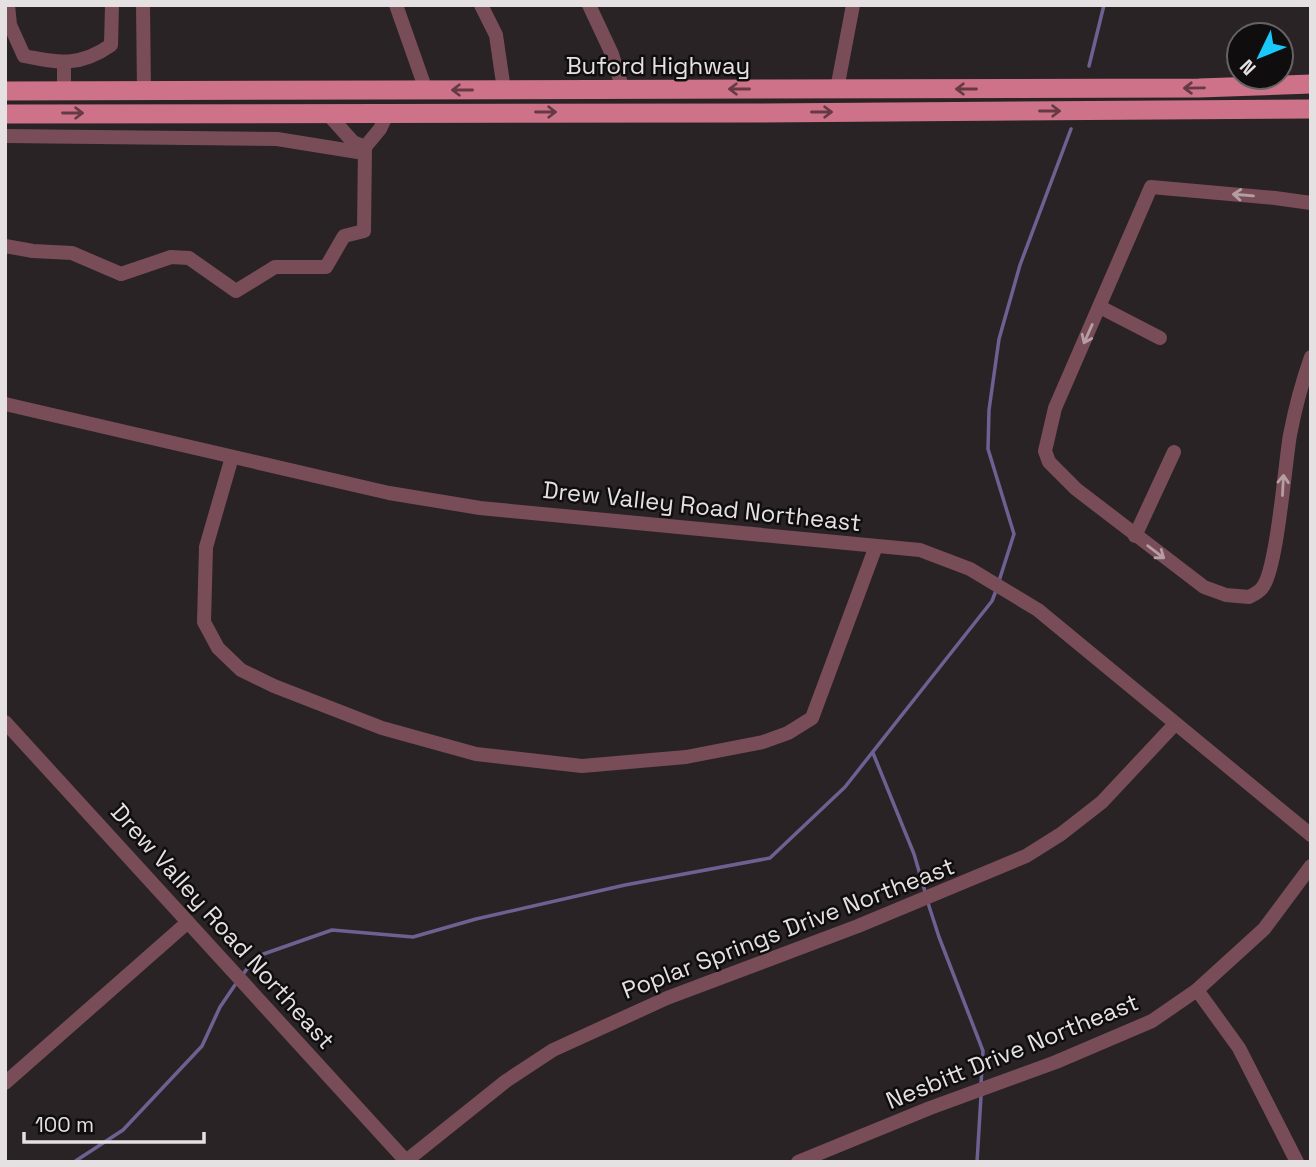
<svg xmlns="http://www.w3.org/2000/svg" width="1316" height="1167" font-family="'Space Grotesk',sans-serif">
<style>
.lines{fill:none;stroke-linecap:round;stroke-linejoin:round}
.stream{stroke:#6d6192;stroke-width:3.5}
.minor{stroke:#794d57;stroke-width:14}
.primary{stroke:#cd7288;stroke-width:19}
.oneway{stroke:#653a45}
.oneway2{stroke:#b49ea4}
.labels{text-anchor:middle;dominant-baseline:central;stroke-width:5;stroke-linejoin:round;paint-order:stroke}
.street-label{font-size:24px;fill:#e5e1e3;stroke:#100d0e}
</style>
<rect width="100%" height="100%" fill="#292326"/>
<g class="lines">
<!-- stream -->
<g class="stream">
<path d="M1089,66L1104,5"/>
<path d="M999,581L1014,534L988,449L989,410L999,339L1020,265L1071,129"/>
<path d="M873,753L914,854L926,895"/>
<path d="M928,903L939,937L983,1051L981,1084"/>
<path d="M242,976L255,957L332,930L413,937L476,919L625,885L770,858L845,787L992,601L997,588"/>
<path d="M74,1162L123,1130L202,1046L220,1007L237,982"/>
<path d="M977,1162L981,1096"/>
</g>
<!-- minor -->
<g class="minor">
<path d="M8,5L10,25L24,56C59,63 80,67 111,45L112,5"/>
<path d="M143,5L144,91"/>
<path d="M396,5L426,90"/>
<path d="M481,5L496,35L504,90"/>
<path d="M589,5L612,54L623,90"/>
<path d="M64,63V91"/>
<path d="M837,89L853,5"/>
<path d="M327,113L353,142L365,147"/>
<path d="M5,136L277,139L364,153"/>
<path d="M1311,203L1275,198L1151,187L1055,408L1045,451L1049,462L1076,489L1204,587L1226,595L1249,597C1253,595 1259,592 1262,588C1277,571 1285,463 1290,435C1295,409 1302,382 1311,357"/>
<path d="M5,246L33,251L72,253L121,274L171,257L189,258L236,291L275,267H326L344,236L364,231L365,147L380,129L387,114"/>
<path d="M1100,307L1160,338"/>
<path d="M5,404L389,493L480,508L920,550L970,569L1038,610L1311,835"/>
<path d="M232,457L206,547L204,622L218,648L241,670L274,686L382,728L476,754L582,766L686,757L763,742L788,733L812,718L876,546"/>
<path d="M1135,536L1174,452"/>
<path d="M5,722L407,1162"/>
<path d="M1197,990L1239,1048L1297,1162"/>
<path d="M5,1083L188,922"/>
<path d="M406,1161L506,1081L553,1050L667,998L858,926L1026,856L1061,834L1102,802L1175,724"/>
<path d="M798,1162L930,1108L1056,1062L1152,1021L1197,990L1264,929L1311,866"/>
</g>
<!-- primary -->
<g class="primary">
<path d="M5,91L1199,88L1311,84"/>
<path d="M5,114L755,113L1311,109"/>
</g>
</g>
<!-- one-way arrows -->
<defs><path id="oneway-shaft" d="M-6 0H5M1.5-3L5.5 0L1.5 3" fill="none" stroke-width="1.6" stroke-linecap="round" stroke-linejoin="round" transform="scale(1.75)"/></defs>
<g class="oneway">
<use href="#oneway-shaft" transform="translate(1194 88) rotate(179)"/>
<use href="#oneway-shaft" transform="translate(739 89) rotate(180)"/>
<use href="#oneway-shaft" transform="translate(966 89) rotate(180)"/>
<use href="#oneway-shaft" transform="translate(462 90) rotate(180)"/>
<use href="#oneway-shaft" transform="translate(1050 111)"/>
<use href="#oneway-shaft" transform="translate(546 112)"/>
<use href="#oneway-shaft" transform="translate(822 112)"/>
<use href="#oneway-shaft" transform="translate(73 113)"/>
</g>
<g class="oneway2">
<use href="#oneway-shaft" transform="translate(1243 195) rotate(-175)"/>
<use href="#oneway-shaft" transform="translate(1088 334) rotate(114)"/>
<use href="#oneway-shaft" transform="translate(1283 485) rotate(-87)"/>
<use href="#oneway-shaft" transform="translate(1156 552) rotate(37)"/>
</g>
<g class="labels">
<!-- street labels -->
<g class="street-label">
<text x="658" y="65">Buford Highway</text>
<text transform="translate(702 506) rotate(6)">Drew Valley Road Northeast</text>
<text transform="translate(223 926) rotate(48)">Drew Valley Road Northeast</text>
<text transform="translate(788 928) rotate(-21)">Poplar Springs Drive Northeast</text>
<text transform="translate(1012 1051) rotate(-22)">Nesbitt Drive Northeast</text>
</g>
</g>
<!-- border -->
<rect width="1316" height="1167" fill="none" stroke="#e5e1e3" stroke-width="14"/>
<!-- north arrow -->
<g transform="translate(1260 56) rotate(227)"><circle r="33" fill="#100d0e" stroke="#656263" stroke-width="2"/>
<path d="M0-5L12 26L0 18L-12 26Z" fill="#18cafc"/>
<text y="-10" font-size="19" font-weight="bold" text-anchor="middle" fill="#e5e1e3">N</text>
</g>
<!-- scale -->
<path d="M24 1132v10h180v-10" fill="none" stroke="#e5e1e3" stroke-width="3.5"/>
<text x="35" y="1132" font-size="21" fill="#e5e1e3" stroke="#100d0e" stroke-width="5" paint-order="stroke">100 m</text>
</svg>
